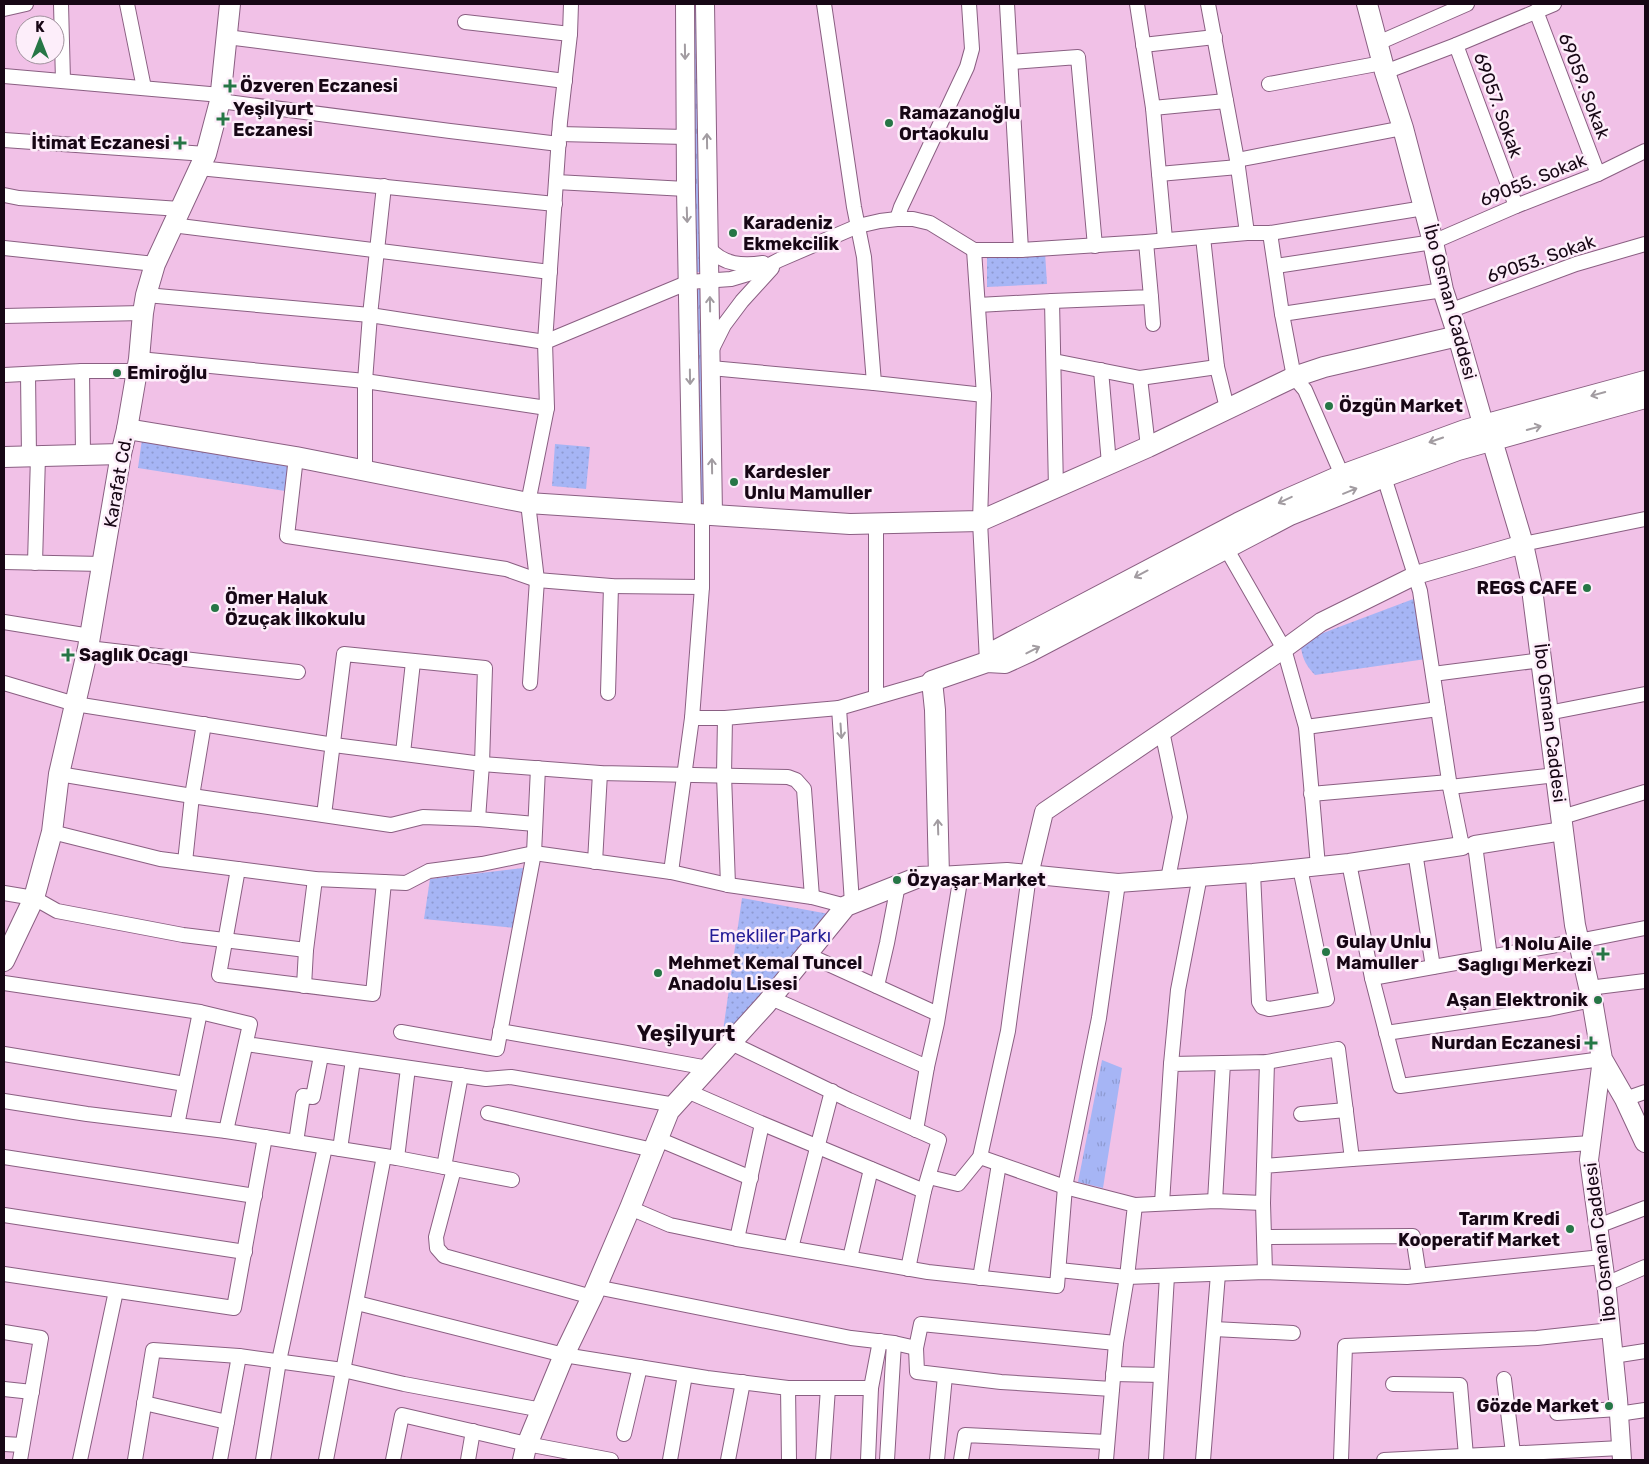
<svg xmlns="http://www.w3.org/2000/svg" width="1649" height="1464" font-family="Rubik,sans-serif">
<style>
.grass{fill:url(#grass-tufts)}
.park{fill:url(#park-dots)}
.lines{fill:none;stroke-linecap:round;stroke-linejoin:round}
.minor-casing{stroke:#8a5f82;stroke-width:16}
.tertiary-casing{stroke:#8a5f82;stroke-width:20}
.secondary-casing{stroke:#8a5f82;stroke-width:22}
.minor{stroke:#fff;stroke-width:14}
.tertiary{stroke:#fff;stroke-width:18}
.secondary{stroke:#fff;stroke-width:20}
.oneway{stroke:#a29ca1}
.poi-dot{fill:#267646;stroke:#fdeefa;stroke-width:2}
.labels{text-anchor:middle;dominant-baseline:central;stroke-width:5;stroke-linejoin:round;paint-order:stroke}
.poi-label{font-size:18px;font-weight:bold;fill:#170715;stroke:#fdeefa;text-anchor:start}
.street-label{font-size:18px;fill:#170715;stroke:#fdeefa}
.park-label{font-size:18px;fill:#241d97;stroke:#fdeefa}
.district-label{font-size:22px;font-weight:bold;fill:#170715;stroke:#fdeefa}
</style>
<defs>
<pattern id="grass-tufts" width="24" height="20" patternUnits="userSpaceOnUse" patternTransform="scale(1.25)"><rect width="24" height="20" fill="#a6b5f5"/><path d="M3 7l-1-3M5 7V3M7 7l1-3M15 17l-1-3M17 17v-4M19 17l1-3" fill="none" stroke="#8e9ad1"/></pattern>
<pattern id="park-dots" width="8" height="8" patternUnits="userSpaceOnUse" patternTransform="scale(1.25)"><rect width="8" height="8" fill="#a6b5f5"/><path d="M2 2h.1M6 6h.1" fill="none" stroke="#8e9ad1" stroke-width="1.8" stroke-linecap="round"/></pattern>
</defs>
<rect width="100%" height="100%" fill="#f1c1e7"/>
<!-- grass -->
<g class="grass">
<path d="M692,4H698L701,272H694Z"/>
<path d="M702,289L708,504H699L695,290Z"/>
<path d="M1102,1060L1122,1068L1103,1188L1078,1182Z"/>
</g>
<!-- park -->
<g class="park">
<path d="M987,252H1045L1047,284L987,287Z"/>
<path d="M142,439L288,463L285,491L138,468Z"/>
<path d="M555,444L590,447L586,489L552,486Z"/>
<path d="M1416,598L1426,659L1315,675C1307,667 1303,660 1301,648L1308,641L1323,633Z"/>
<path d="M523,868L515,928L424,919L430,879Z"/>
<path d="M742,898L829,914L737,1028L723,1031Z"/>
</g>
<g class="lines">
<defs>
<g id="minor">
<path d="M61,4L63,81"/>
<path d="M127,4L144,88"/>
<path d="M824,4L854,207L864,257L874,383L984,395"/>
<path d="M1007,4L1021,250"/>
<path d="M1137,4L1153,108L1165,239"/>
<path d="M1208,4L1237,160L1247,233"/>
<path d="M4,9L26,4"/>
<path d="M1536,11L1598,174"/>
<path d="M465,22L570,34"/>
<path d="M227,37L565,81"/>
<path d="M1378,43L1467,4"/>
<path d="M1143,45L1215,37"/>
<path d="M1456,45L1516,206"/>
<path d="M1011,62L1078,57L1095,246"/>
<path d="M1385,72L1456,45L1554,4"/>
<path d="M4,76L221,95"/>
<path d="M1269,84L1382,63"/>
<path d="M220,101L450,131L559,144"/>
<path d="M1153,108L1226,101"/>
<path d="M559,134L686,137"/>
<path d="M4,140L206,154"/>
<path d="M1237,160L1403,128"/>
<path d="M199,168L555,204"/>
<path d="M1159,174L1238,167"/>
<path d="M556,182L686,189"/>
<path d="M4,195L19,198L180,209"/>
<path d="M897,219L901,207L967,67L972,49L969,4"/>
<path d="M172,225L550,272"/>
<path d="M1270,233L1282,314L1294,377L1305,390L1342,475"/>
<path d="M1203,237L1217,367L1227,408"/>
<path d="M4,248L155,264"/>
<path d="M709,248C723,265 743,266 763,263"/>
<path d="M974,250L984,395L980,521L987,662"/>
<path d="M1276,266L1433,242L1516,206L1598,174L1645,151"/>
<path d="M146,295L370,315L545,342L689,282L731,279L758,271L779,260L858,226L880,221L897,219H913L930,223L974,250H1021L1146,242L1247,233H1270L1424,208"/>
<path d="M1151,297L1153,324"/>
<path d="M1052,301L1151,297L1146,242"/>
<path d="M978,305L1052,301L1056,489"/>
<path d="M1449,311L1576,264L1645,244"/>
<path d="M1282,314L1443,290"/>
<path d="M4,316L143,313"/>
<path d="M711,351L724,325L742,301L772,268"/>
<path d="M139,359L365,381L547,408"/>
<path d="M1054,361L1140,378L1217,367"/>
<path d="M711,368L874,383"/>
<path d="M1101,370L1109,464"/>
<path d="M82,371L83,454"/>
<path d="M28,374L29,456"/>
<path d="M4,375L82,371H137"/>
<path d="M1140,378L1148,447"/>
<path d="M296,457L287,536L506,569L537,580L611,586L702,587"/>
<path d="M365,470V381L370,315L384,186"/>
<path d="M1384,477L1420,591L1450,787L1462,846L1475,845L1490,957"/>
<path d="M876,523V697"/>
<path d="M1523,544L1645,519"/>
<path d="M1226,548L1284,649L1306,727L1318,866"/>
<path d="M4,562L103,564"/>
<path d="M35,563L38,456"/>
<path d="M4,622L90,636"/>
<path d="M88,648L298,672"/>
<path d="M1433,674L1542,660"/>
<path d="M4,683L75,704L334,745L482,764L600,773L788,777L796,780L804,789L812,897"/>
<path d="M530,683L537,580L528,503L547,408L545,342L560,122L570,34L571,4"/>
<path d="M608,693L611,586"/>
<path d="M1548,713L1645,694"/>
<path d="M692,718H725"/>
<path d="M1306,727L1438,709"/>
<path d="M1162,731L1180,817L1168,879"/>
<path d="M403,753L413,662"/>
<path d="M59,774L192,796L391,825L423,817L478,819L535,824"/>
<path d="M1450,787L1556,775"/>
<path d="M1311,794L1449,782"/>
<path d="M324,815L344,654L485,668L482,764L478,819"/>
<path d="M1562,817L1645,792"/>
<path d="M52,832L160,859L315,879L384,882L406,883L429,871L482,864L534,853L671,872L728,885L812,897L846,906"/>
<path d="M1415,852L1433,967"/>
<path d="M185,862L192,796L204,724"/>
<path d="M595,862L600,773"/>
<path d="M1349,863L1372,978L1400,1086L1602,1059"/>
<path d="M238,869L219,975L373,994L384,882"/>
<path d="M671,872L692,718L702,587V514"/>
<path d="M1253,873L1259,1002L1262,1007L1269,1009L1327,999L1300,868"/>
<path d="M728,885L724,775L725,718L839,708"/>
<path d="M4,893L34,898L57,911L183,935L306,950"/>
<path d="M852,903L839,708L932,681"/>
<path d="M806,954L938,1014"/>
<path d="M1372,978L1579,941L1645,928"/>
<path d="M4,983L200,1012L250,1024L226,1131"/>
<path d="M304,986L306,950L315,879"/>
<path d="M877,986L887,943L898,885"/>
<path d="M1589,988L1645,981"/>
<path d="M771,998L927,1067"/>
<path d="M500,1031L621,1052L708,1068"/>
<path d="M401,1032L497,1049L534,853L538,768"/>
<path d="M1386,1033L1549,1009L1592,1000"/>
<path d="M731,1043L849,1100L939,1140L924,1191L908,1269"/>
<path d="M246,1044L486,1079L511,1077L675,1105"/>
<path d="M4,1054L185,1084"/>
<path d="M1171,1064L1178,990L1200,876"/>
<path d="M687,1091L756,1121L924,1191"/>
<path d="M1625,1099L1645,1092"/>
<path d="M4,1101L87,1114L226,1131L397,1158L512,1180"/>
<path d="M488,1113L653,1150"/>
<path d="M1301,1114L1346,1110"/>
<path d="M177,1125L200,1012"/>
<path d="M916,1130L927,1067L937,1023L961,875"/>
<path d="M658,1139L751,1178"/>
<path d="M296,1142L303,1096L313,1097L320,1061"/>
<path d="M340,1149L353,1060"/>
<path d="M4,1157L255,1196"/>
<path d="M980,1157L1065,1187L1135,1205L1127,1277L1116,1343L1106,1460"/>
<path d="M397,1158L408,1068"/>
<path d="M1264,1166L1267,1062"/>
<path d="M444,1167L461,1075"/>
<path d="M454,1169L436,1237L437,1248L444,1256L592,1297"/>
<path d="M929,1177L958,1184L980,1157L1008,1031L1029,875"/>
<path d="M1215,1201L1223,1063L1267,1062L1338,1049L1352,1159"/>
<path d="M1162,1203L1171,1064L1223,1063"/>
<path d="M1135,1205L1215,1201L1263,1203"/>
<path d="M630,1208L670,1225L737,1239L928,1272L1057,1286L1065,1187L1099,1018L1118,883"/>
<path d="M4,1215L245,1252"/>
<path d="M1598,1226L1645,1208"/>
<path d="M1264,1237L1413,1236L1419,1275"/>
<path d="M737,1239L762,1124"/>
<path d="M791,1248L832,1091"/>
<path d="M850,1258L871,1169"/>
<path d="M1059,1270L1127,1277L1265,1272L1407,1277L1602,1257"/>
<path d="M1265,1272L1263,1203L1264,1166L1352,1159L1591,1143"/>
<path d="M4,1274L234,1308L265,1137"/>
<path d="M980,1278L999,1164"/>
<path d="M1606,1284L1645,1267"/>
<path d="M596,1287L851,1338L894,1343L916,1348"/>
<path d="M357,1303L564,1355L707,1378L788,1388L789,1460"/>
<path d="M1214,1329L1293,1333"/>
<path d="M4,1332L41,1338L20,1460"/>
<path d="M1613,1356L1645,1351"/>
<path d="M1113,1374L1161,1375"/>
<path d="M1504,1379L1513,1453"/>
<path d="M1393,1384L1460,1385L1466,1456"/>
<path d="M788,1388H871L880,1341"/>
<path d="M4,1389L32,1392"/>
<path d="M1112,1389L1001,1382L917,1372L916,1348L921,1324L1116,1343"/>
<path d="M144,1403L227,1422"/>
<path d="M1557,1413L1618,1409"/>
<path d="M1618,1414L1645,1410"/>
<path d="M624,1434L640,1367"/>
<path d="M4,1444L22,1445"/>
<path d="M80,1460L116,1291"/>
<path d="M135,1460L153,1350L239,1356L343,1370L404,1384L542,1410"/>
<path d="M220,1460L239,1356"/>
<path d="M263,1460L279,1361L325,1147"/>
<path d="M326,1460L384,1156"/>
<path d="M393,1460L402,1415L527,1444L611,1460"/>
<path d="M468,1460L473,1431"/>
<path d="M670,1460L685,1375"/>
<path d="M728,1460L743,1382"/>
<path d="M823,1460L828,1388"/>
<path d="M868,1460L871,1388"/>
<path d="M887,1460L894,1343"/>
<path d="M937,1460L945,1376"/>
<path d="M961,1460L965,1435L1107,1442"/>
<path d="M1156,1460L1167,1276"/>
<path d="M1203,1460L1218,1274"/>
<path d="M1341,1460L1345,1346L1537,1338L1611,1330"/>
<path d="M1384,1460L1621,1448"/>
</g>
<g id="tertiary">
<path d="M685,4L686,189L692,513"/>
<path d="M705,4L713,515"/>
<path d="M1475,845L1563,831"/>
<path d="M1029,875L1044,812L1284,649L1321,622L1416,575L1523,544"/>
<path d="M939,876L1007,872L1118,883L1253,873L1349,863L1462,846"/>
<path d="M1602,1059L1589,1160L1607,1290L1618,1399L1622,1460"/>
</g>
<g id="secondary">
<path d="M1367,4L1385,72L1403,128L1433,242L1443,290L1458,336L1488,441L1494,447L1523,544L1531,581L1575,925L1592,1000L1602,1059L1625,1099L1645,1142"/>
<path d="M127,429L296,457L528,503L850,524L980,521L1148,447L1294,377L1324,367L1458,336"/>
<path d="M4,457L121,454"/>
<path d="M987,662L998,649L1238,523L1285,500L1342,475L1465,430L1645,381"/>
<path d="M4,961L34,898L52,832L59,774L88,648L121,454L127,429L139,359L143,313L146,295L155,264L206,154L220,101L230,4"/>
<path d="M523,1460L526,1447L564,1355L592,1297L630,1208L669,1111L766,1004L846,906L919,877L939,876L935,710L932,681L987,662L1005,663L1029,652L1290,515L1384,477L1458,450L1645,398"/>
</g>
</defs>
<!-- minor casing -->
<use href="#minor" class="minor-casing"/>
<!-- tertiary casing -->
<use href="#tertiary" class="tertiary-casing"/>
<!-- secondary casing -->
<use href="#secondary" class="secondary-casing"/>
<!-- minor -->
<use href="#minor" class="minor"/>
<!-- tertiary -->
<use href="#tertiary" class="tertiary"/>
<!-- secondary -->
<use href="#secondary" class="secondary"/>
</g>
<!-- one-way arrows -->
<defs><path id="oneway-shaft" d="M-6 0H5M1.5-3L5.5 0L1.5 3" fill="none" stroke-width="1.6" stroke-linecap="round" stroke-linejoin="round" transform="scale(1.25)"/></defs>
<g class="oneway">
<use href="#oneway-shaft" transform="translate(685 52) rotate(89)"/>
<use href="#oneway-shaft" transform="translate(707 141) rotate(-91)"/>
<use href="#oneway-shaft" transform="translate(687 215) rotate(88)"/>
<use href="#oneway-shaft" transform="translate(710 304) rotate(-91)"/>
<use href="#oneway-shaft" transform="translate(690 377) rotate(89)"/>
<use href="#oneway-shaft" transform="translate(1598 394) rotate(165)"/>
<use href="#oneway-shaft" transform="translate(1534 428) rotate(-15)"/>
<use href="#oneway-shaft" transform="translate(1436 440) rotate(161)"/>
<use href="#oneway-shaft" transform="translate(712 466) rotate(-91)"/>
<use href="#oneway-shaft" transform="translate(1350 491) rotate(-22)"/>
<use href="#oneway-shaft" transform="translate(1285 500) rotate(155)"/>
<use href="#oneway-shaft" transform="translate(1141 574) rotate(152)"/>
<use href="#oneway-shaft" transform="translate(1033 650) rotate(-27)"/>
<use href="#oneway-shaft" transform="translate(841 731) rotate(86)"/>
<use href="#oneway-shaft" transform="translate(938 827) rotate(-92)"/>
</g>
<!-- markers -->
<g class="poi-dot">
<path d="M227.5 78.5h5v5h5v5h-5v5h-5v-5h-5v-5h5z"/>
<path d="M220.5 111.5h5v5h5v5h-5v5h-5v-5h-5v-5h5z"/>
<circle cx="889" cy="123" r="5"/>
<path d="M177.5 135.5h5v5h5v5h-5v5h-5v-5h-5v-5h5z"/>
<circle cx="733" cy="233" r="5"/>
<circle cx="117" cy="373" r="5"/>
<circle cx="1329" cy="406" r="5"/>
<circle cx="734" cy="482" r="5"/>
<circle cx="1587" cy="588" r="5"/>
<circle cx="215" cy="608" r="5"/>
<path d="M65.5 647.5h5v5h5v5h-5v5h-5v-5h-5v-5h5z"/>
<circle cx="897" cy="880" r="5"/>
<circle cx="1326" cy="952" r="5"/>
<path d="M1600.5 946.5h5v5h5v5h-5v5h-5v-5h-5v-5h5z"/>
<circle cx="658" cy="973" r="5"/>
<circle cx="1598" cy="1000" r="5"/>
<path d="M1588.5 1035.5h5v5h5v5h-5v5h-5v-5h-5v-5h5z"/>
<circle cx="1570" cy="1229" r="5"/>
<circle cx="1609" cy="1406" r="5"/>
</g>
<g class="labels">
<!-- poi labels -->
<g class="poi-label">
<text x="240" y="86">Özveren Eczanesi</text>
<text x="233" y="109">Yeşilyurt<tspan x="233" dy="21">Eczanesi</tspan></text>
<text x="899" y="113">Ramazanoğlu<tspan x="899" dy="21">Ortaokulu</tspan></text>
<text x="170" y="143" text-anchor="end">İtimat Eczanesi</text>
<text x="743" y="223">Karadeniz<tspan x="743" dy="21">Ekmekcilik</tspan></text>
<text x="127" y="373">Emiroğlu</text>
<text x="1339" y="406">Özgün Market</text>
<text x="744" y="472">Kardesler<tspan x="744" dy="21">Unlu Mamuller</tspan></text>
<text x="1577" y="588" text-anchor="end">REGS CAFE</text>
<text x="225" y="598">Ömer Haluk<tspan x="225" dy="21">Özuçak İlkokulu</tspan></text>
<text x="79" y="655">Saglık Ocagı</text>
<text x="907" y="880">Özyaşar Market</text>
<text x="1336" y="942">Gulay Unlu<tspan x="1336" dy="21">Mamuller</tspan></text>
<text x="1592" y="944" text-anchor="end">1 Nolu Aile<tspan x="1592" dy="21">Saglıgı Merkezi</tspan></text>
<text x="668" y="963">Mehmet Kemal Tuncel<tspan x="668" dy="21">Anadolu Lisesi</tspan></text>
<text x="1588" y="1000" text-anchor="end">Aşan Elektronik</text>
<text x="1581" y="1043" text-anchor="end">Nurdan Eczanesi</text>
<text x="1560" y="1219" text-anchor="end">Tarım Kredi<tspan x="1560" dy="21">Kooperatif Market</tspan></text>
<text x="1599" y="1406" text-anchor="end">Gözde Market</text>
</g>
<!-- street labels -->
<g class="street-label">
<text transform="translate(1584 86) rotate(69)">69059. Sokak</text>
<text transform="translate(1498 105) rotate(70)">69057. Sokak</text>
<text transform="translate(1533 180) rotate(-22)">69055. Sokak</text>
<text transform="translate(1541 259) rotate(-19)">69053. Sokak</text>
<text transform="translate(1450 302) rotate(75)">İbo Osman Caddesi</text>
<text transform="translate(118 482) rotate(-80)">Karafat Cd.</text>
<text transform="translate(1550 723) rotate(83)">İbo Osman Caddesi</text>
<text transform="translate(1600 1242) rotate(-97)">İbo Osman Caddesi</text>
</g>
<!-- park labels -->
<g class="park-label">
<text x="770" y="936">Emekliler Parkı</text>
</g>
<!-- district labels -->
<g class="district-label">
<text x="686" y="1033">Yeşilyurt</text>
</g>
</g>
<!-- border -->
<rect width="1649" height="1464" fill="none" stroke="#170715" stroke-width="10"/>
<!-- north arrow -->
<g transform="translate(40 40)"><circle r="24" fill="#fdeefa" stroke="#a1929e"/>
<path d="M0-4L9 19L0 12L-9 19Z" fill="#267646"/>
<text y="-8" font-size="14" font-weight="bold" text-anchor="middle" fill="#170715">K</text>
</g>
</svg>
